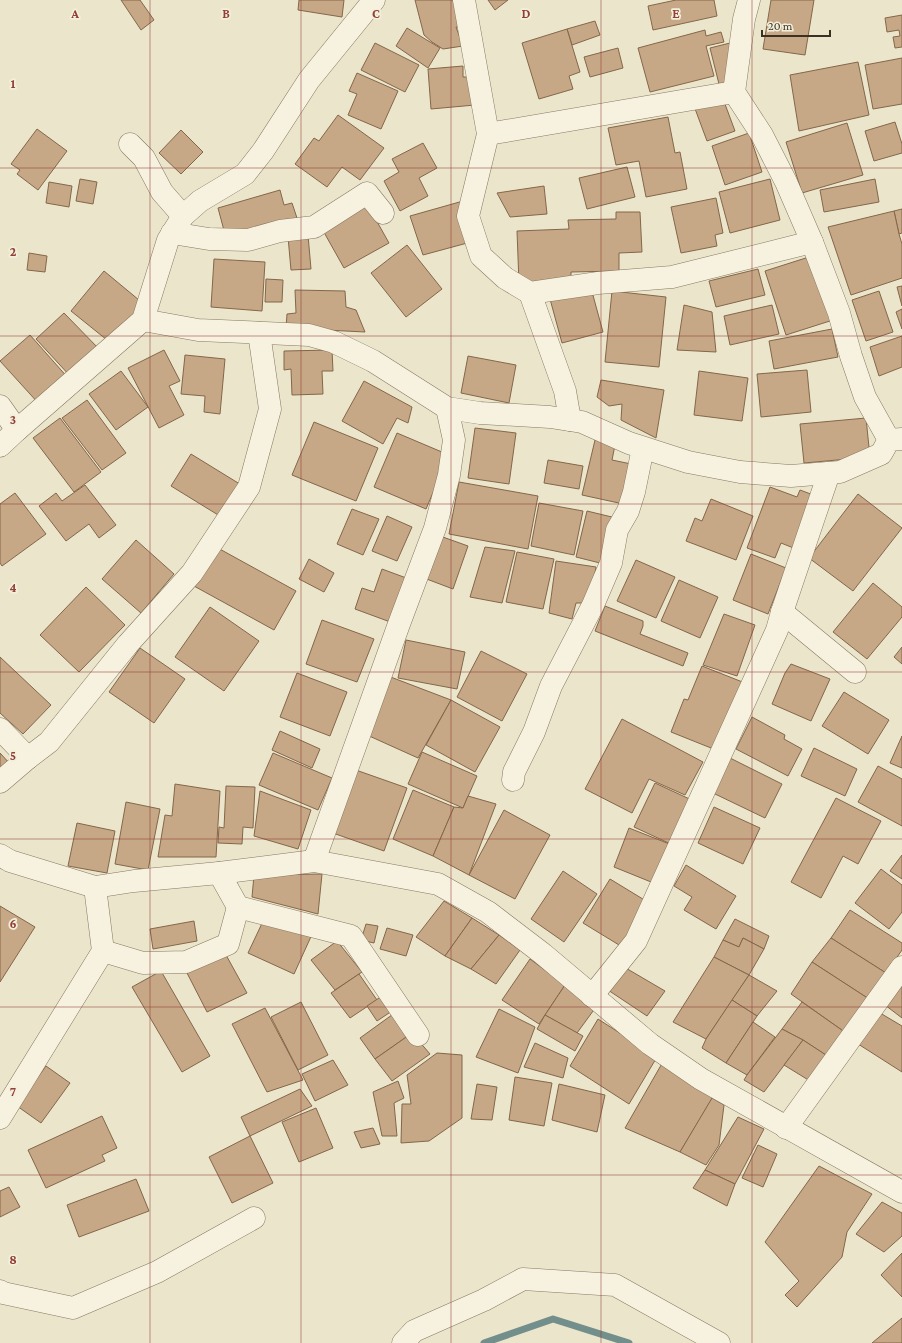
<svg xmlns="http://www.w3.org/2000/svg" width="902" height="1343" font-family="'Crimson Pro',serif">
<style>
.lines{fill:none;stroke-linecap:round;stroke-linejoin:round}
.stream{stroke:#738f8b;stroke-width:7}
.building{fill:#c6a786;stroke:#846749}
.minor-casing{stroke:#877961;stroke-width:23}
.minor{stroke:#f7f2df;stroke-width:22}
.grid{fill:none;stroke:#913f37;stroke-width:1;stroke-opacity:0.55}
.grid-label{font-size:13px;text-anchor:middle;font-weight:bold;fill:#913f37;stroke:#f3efdb;stroke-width:3.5;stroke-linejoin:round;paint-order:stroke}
</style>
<rect width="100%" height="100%" fill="#ebe5cc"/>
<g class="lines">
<!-- stream -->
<path class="stream" d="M484,1343L553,1319L629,1343"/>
</g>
<!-- building -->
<g class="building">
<path d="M121,0H140L154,20L141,30Z"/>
<path d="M299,0H344L342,17L298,10Z"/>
<path d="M415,0H458L462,26L456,27L463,46L443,49L432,42L424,35Z"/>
<path d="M488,0H508L495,10Z"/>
<path d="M676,0H714L717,16L653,30L648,6Z"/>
<path d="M771,0H814L805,55L763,49Z"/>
<path d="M902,15V47L895,48L893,37L900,36L899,30L887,32L885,18Z"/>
<path d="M595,21L600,35L572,45L567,29Z"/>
<path d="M407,28L440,48L428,68L396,46Z"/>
<path d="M567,29L580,72L569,76L573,89L539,99L522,43Z"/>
<path d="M705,30L706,36L721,32L724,42L706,46L714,76L650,92L638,48Z"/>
<path d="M738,41L737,80L719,84L710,48Z"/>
<path d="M375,43L419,65L405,92L361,70Z"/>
<path d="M618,48L623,68L590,77L584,57Z"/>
<path d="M902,58V104L873,109L865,65Z"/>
<path d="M858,62L869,115L799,131L790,75Z"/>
<path d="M463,66V77H472L475,105L431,109L428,69Z"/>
<path d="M357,73L398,91L381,129L348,115L357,94L349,91Z"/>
<path d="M722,96L735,131L707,141L694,106Z"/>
<path d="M338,115L384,148L360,180L342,167L327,187L295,164L314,138L319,141Z"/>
<path d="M668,117L675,153L680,152L687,189L646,197L639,161L616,165L608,128Z"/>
<path d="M895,122L902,144V153L874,161L865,131Z"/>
<path d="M847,123L863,175L802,193L786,142Z"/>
<path d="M37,129L67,151L38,190L17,174L20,170L11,164Z"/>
<path d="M181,130L203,152L181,174L159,153Z"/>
<path d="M749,133L762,172L725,185L712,146Z"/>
<path d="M423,143L437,168L419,178L428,196L400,211L384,181L399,172L392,159Z"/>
<path d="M627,167L635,197L587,209L579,178Z"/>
<path d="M80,179L97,182L93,204L76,201Z"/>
<path d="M770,179L780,220L730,233L719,192Z"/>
<path d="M875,179L879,202L824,212L820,190Z"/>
<path d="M49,182L72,186L69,207L46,203Z"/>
<path d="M544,186L547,214L510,217L497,193Z"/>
<path d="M280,190L284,205L292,203L297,218L226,238L218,208Z"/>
<path d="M716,198L723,233L715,235L717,246L681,253L671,207Z"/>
<path d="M463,201L471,242L423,255L410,216Z"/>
<path d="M366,202L389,243L344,268L321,227Z"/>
<path d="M902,209V233L899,234L894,211Z"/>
<path d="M894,211L899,234L902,244V278L851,295L828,227Z"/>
<path d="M616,212H640L642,252L619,253V271L571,272V281L519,283L517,231L569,229L568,220L616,219Z"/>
<path d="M308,235L311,269L291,270L288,237Z"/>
<path d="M407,245L442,289L406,317L371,273Z"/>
<path d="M29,253L47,256L45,272L27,270Z"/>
<path d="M812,256L833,320L786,335L765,271Z"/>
<path d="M214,259L265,262L262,311L211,307Z"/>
<path d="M758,269L765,295L716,307L709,281Z"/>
<path d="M104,271L145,305L112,344L71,311Z"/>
<path d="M266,279L283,280L282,302H265Z"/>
<path d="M902,286V306L897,287Z"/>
<path d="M591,288L603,332L562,343L550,299Z"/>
<path d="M295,290L345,291L346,307L356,310L365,332L286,328L287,314L296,313Z"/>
<path d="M612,291L666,297L659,367L605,362Z"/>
<path d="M879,291L893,332L866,341L852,300Z"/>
<path d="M684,305L712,312L716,352L677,350Z"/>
<path d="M772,305L779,334L730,345L724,316Z"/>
<path d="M902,309V329L896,312Z"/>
<path d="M64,313L100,350L71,377L36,339Z"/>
<path d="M832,329L838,357L774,369L769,341Z"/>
<path d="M30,335L69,379L40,405L0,361Z"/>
<path d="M902,336V367L879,376L870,347Z"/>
<path d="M164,350L180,381L169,386L184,415L159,428L128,368Z"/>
<path d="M332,350L333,371H322L323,394L292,395L291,369L284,370V351Z"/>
<path d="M185,355L225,359L220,414L204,412L205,396L181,394Z"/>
<path d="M468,356L516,365L509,403L461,393Z"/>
<path d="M807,370L811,412L761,417L757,374Z"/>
<path d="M121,371L148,407L116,430L89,394Z"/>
<path d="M699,371L748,378L742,421L694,415Z"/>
<path d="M601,380L664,390L656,438L621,420L622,404L609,406L597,397Z"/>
<path d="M364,381L412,407L408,423L397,418L383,444L342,421Z"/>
<path d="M87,400L126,453L102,470L62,418Z"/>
<path d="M60,418L101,472L74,492L33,438Z"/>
<path d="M866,418L870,457L804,463L800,424Z"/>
<path d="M314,422L378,448L356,501L292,475Z"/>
<path d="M475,428L516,433L509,484L468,478Z"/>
<path d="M397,433L449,455L426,509L374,487Z"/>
<path d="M595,440L615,445L612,460L636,465L628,505L582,495Z"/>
<path d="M191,454L243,486L223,518L171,486Z"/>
<path d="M548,460L583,466L579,489L544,483Z"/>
<path d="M459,482L538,496L528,549L449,534Z"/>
<path d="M85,485L116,525L99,538L89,524L66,541L39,506L56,493L62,501Z"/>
<path d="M770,487L797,497L800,490L816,496L796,549L781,543L775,558L747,548Z"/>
<path d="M15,493L46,534L2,566L0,563V504Z"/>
<path d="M858,494L902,528L853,591L809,558Z"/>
<path d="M711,499L753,516L736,560L686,541L695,518L702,521Z"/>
<path d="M539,503L583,511L574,555L531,546Z"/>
<path d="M352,509L379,519L363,555L337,544Z"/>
<path d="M587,511L616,518L604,564L576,557Z"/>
<path d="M387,516L412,527L397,561L372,551Z"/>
<path d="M440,536L468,546L453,589L424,578Z"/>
<path d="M136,540L174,574L141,613L102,579Z"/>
<path d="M216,547L296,591L274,630L194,586Z"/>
<path d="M485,547L515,551L502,603L470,597Z"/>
<path d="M517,552L554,559L543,609L506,602Z"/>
<path d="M751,554L786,568L768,614L733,600Z"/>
<path d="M309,559L334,573L324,592L299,579Z"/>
<path d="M636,560L675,577L656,618L617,601Z"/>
<path d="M556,561L596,567L590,603H576L572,619L549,613Z"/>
<path d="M382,569L409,579L393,623L355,609L362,588L374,592Z"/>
<path d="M679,580L718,597L700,638L661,621Z"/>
<path d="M873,583L902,607V617L867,659L833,632Z"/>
<path d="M86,587L125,625L79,672L40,635Z"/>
<path d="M605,606L643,621V626L640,634L688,653L683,666L595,631Z"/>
<path d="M210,607L259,641L224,691L175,657Z"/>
<path d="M724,614L755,625L737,676L703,665Z"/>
<path d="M322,620L374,639L357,682L306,664Z"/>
<path d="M406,640L465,652L457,689L398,678Z"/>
<path d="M902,647V664L894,657Z"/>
<path d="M140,648L185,679L154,723L109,692Z"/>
<path d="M481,651L527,674L502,721L457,697Z"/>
<path d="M0,657L51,705L23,734L0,713Z"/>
<path d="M791,664L830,679L811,721L772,704L785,673Z"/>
<path d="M702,666L745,683L716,750L671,732L684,699L688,700Z"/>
<path d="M297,673L347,692L330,736L280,717Z"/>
<path d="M388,676L451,700L418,758L367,735Z"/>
<path d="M844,692L889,720L868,754L822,726Z"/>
<path d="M451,700L500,727L475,772L426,745Z"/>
<path d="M752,717L785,735L784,739L802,749L788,776L736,749Z"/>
<path d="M622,719L703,762L685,795L649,779L632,813L585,789Z"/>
<path d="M280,731L320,749L312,768L272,750Z"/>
<path d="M902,736V768L890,763Z"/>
<path d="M814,748L857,769L845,796L801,776Z"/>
<path d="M422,752L477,776L463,808L408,784Z"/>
<path d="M0,753L11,765L0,775Z"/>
<path d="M273,753L332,778L318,810L259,785Z"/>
<path d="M730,758L782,784L765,818L713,793Z"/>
<path d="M878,766L902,779V826L858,802Z"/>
<path d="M353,769L407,788L384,851L330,832Z"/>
<path d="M655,783L696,802L675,846L634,827Z"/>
<path d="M175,784L220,791L216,857H158L165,815L172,816Z"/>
<path d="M226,786L255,787L253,828L243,827L242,844L218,843L219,827L224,828Z"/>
<path d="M413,790L454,807L433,856L393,839Z"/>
<path d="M260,791L311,810L298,849L254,836Z"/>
<path d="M468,796L496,804L469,875L433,856L454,807L463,808Z"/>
<path d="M836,798L881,821L858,864L843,856L821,898L791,882Z"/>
<path d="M126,802L160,809L148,870L115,864Z"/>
<path d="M714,807L760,828L743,864L698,843Z"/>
<path d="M504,810L550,835L515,899L469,875Z"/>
<path d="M77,823L115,831L107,873L68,866Z"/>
<path d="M629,828L672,845L656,884L614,867Z"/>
<path d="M902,855V879L890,871Z"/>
<path d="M686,865L736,896L716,929L684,910L692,897L674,886Z"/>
<path d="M881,869L902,885V912L889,929L855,903Z"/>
<path d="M563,871L597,894L564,942L531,919Z"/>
<path d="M322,874L318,914L252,897L254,875Z"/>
<path d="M610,879L651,904L624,948L583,923Z"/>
<path d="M444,901L472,918L445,956L416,937Z"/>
<path d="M0,906L35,927L0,982Z"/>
<path d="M850,910L902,943V950L886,973L831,938Z"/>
<path d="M265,917L314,930L294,974L248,953Z"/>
<path d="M472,918L499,935L471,969L445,956Z"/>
<path d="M735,919L769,936L764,949L743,938L739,947L723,940Z"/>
<path d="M194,921L197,941L153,949L150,929Z"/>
<path d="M366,924L378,926L374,943L361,940Z"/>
<path d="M387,928L413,935L406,956L380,949Z"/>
<path d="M499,935L520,950L496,984L471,969Z"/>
<path d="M743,938L764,949L749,975L714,957L723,940L739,947Z"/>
<path d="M831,938L886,973L869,999L812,962Z"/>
<path d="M337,941L362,972L335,990L311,960Z"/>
<path d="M226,955L247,993L207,1012L187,973Z"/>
<path d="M714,957L749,975L706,1039L673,1022Z"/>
<path d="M530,959L565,985L539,1024L502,1000Z"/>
<path d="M812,962L869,999L846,1033L791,994Z"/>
<path d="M624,967L665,991L647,1016L608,990Z"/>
<path d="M161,971L210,1056L182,1072L132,987Z"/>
<path d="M359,974L377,1000L350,1018L331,993Z"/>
<path d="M749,975L777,991L757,1016L732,1000Z"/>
<path d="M902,979V1018L885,1005Z"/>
<path d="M565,985L596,1007L577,1033L545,1015Z"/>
<path d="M382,996L392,1011L377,1021L367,1006Z"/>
<path d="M732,1000L757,1016L726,1063L702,1048L706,1039Z"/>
<path d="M301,1002L328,1055L298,1070L271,1017Z"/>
<path d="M802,1002L846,1033L829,1057L803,1040L782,1029Z"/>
<path d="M265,1008L303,1080L267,1092L232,1024Z"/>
<path d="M499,1009L535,1027L518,1073L476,1057Z"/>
<path d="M875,1010L902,1026V1072L855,1042Z"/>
<path d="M396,1012L412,1033L375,1059L360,1038Z"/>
<path d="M545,1015L583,1036L575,1051L537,1029Z"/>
<path d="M598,1019L657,1057L629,1104L570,1066Z"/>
<path d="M753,1022L775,1037L747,1075L726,1063Z"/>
<path d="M782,1029L803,1040L764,1092L744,1080L747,1075Z"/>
<path d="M412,1033L430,1054L392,1081L375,1059Z"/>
<path d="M803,1040L829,1057L810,1081L784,1065Z"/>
<path d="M535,1043L568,1058L563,1078L524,1067Z"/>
<path d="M437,1053L462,1055V1118L429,1141L401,1143L402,1104H411L407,1075Z"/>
<path d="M333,1060L348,1085L315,1101L302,1074Z"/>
<path d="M664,1060L715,1094L680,1152L625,1128Z"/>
<path d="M46,1066L70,1083L41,1123L17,1106Z"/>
<path d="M515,1077L552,1083L544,1126L509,1120Z"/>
<path d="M398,1081L404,1098L394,1103L397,1136H382L373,1092Z"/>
<path d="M477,1084L497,1087L492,1120L471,1119Z"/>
<path d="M559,1084L605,1095L597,1132L552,1120Z"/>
<path d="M300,1089L312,1106L250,1136L241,1117Z"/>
<path d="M712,1098L724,1105L719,1145L706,1165L680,1152Z"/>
<path d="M316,1108L333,1148L299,1162L282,1122Z"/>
<path d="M102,1116L117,1148L102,1155L105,1161L46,1188L28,1150Z"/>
<path d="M738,1117L764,1129L735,1184L705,1170Z"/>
<path d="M373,1128L380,1144L361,1148L354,1132Z"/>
<path d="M250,1136L273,1183L232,1203L209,1157Z"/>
<path d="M758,1145L777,1154L763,1187L742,1178Z"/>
<path d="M819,1166L872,1194L847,1232L842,1257L797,1307L785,1295L799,1281L765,1242Z"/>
<path d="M705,1170L735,1184L727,1206L693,1188Z"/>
<path d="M136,1179L149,1211L79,1237L67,1205Z"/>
<path d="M9,1187L20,1207L0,1217V1191Z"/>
<path d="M882,1202L902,1213V1236L884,1252L856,1234Z"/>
<path d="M902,1253V1297L881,1275Z"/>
<path d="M902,1318V1343H872Z"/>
</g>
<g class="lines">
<defs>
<g id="minor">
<path d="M464,0L488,134L468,216L481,256L505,278L530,293L598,283L672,277L812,242"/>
<path d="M749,0L744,19L734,92L762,135L786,182L812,242L839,313L851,356L865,397L889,440"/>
<path d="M488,134L734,92"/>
<path d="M130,144L144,158L162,192L183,216"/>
<path d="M172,233L209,239L248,240L280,231L314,227L367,193L383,213"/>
<path d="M530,293L565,391L570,420"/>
<path d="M143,320L198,330L309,335L334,342L373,361L447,408L480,413L550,417L582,422L629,443L688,462L740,472L791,476L840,472L881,454L889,440L902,439"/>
<path d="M0,406L17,430"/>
<path d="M0,446L17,430L143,320L168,240L183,216L200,201L245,174L263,151L309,80L374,0"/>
<path d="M782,612L855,672"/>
<path d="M0,729L28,758"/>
<path d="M513,780L514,772L534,732L551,686L593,605L611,563L617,530L628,511L634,492L643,448"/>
<path d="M0,782L28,758L49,742L128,644L192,573L249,487L270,409L259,333"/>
<path d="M0,855L10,861L95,887L134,881L219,873L314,861L438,884L488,912L543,954L650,1044L701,1079L902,1192"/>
<path d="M314,861L399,624L435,528L449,475L454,440L447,408"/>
<path d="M219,873L238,907L351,936L418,1035"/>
<path d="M103,951L143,963L186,962L228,944L238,907"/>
<path d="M592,996L636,941L777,630L782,612L829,473"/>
<path d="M0,1118L103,951L95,887"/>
<path d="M786,1128L902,967"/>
<path d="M0,1291L3,1293L73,1308L157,1272L254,1218"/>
<path d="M403,1343L414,1331L484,1300L523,1279L615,1285L719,1343"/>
</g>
</defs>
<!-- minor casing -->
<use href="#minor" class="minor-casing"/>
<!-- minor -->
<use href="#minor" class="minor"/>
</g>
<!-- grid -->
<path class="grid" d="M150,0V1343M301,0V1343M451,0V1343M601,0V1343M752,0V1343M0,168H902M0,336H902M0,504H902M0,672H902M0,839H902M0,1007H902M0,1175H902"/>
<g class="grid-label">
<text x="75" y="18">A</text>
<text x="226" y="18">B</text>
<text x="376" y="18">C</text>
<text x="526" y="18">D</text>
<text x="676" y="18">E</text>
<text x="13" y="88">1</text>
<text x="13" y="256">2</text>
<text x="13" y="424">3</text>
<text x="13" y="592">4</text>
<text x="13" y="760">5</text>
<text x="13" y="928">6</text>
<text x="13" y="1096">7</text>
<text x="13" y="1264">8</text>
</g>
<!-- scale -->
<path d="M762 30v6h68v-6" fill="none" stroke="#3a3023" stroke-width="2"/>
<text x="768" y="30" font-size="12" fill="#3a3023" stroke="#f3efdb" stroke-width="3" paint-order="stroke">20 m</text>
</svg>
